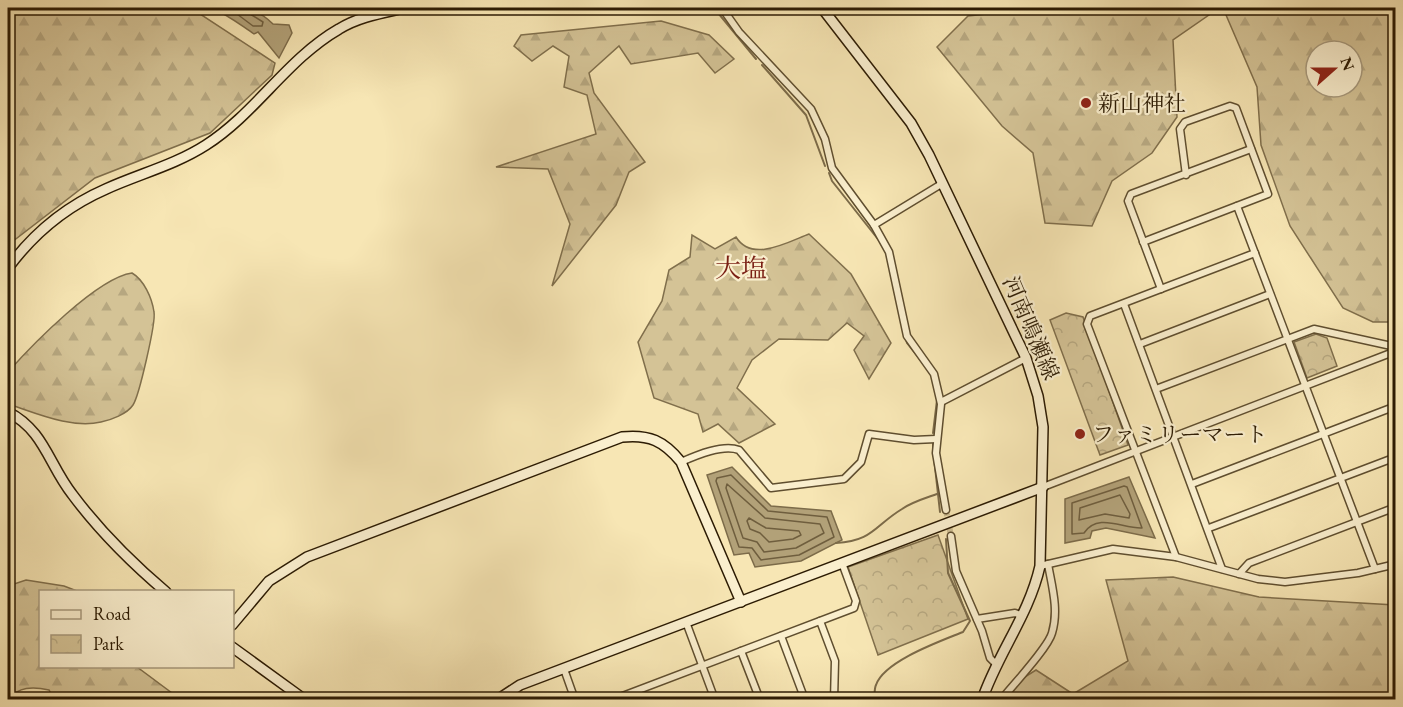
<svg xmlns="http://www.w3.org/2000/svg" width="1403" height="707" font-family="'EB Garamond','Noto Serif JP',serif">
<style>
.forest{fill:url(#forest-firs);stroke:#806f4c;stroke-width:1.5;fill-rule:evenodd}
.park{fill:url(#park-crowns);stroke:#806f4c;stroke-width:1.5}
.water{fill:#b2a178;stroke:#7c6b49;stroke-width:1.5}
.lines{fill:none;stroke-linecap:round;stroke-linejoin:round}
.shore{stroke:#6f5e3e;stroke-width:1.5}
.stream{stroke:#7c6b49;stroke-width:2}
.street-tunnel{stroke:#cebd91;stroke-width:6;stroke-dasharray:6 3;stroke-linecap:butt}
.street-casing{stroke:#5f4e2f;stroke-width:9}
.secondary-casing{stroke:#2c1b03;stroke-width:12}
.street{stroke:#faefce;stroke-width:6}
.secondary{stroke:#faefce;stroke-width:9}
.poi-dot{fill:#8f2418;stroke:#faefce;stroke-width:2}
.labels{text-anchor:middle;dominant-baseline:central;stroke-width:4.5;stroke-linejoin:round;paint-order:stroke}
.poi-label{font-size:22px;fill:#2c1b03;stroke:#faefce;text-anchor:start}
.street-label{font-size:22px;fill:#2c1b03;stroke:#faefce}
.quarter-label{font-size:26px;fill:#7a1f14;stroke:#faefce}
</style>
<defs>
<pattern id="forest-firs" width="22" height="20" patternUnits="userSpaceOnUse" patternTransform="scale(1.5)"><rect width="22" height="20" fill="#d4c396"/><path d="M5 1l3.5 6h-7zM16 11l3.5 6h-7z" fill="#b6a780"/></pattern>
<pattern id="park-crowns" width="20" height="18" patternUnits="userSpaceOnUse" patternTransform="scale(1.5)"><rect width="20" height="18" fill="#d4c396"/><path d="M2 6a3 3 0 1 1 6 0M12 15a3 3 0 1 1 6 0" fill="none" stroke="#b6a780"/></pattern>
</defs>
<rect width="100%" height="100%" fill="#f7e6b4"/>
<filter id="stains"><feTurbulence type="fractalNoise" baseFrequency=".00333" numOctaves="4"/><feColorMatrix values="0 0 0 0 .2 0 0 0 0 .09 0 0 0 0 .02 0 0 0 .5 -.17"/></filter>
<radialGradient id="worn" r=".72"><stop offset=".6" stop-color="#630" stop-opacity="0"/><stop offset="1" stop-color="#630" stop-opacity=".3"/></radialGradient>
<!-- forest -->
<g class="forest">
<path d="M8,8H191L275,63L272,75L210,133L95,178L8,245Z"/>
<path d="M1007,8H1219L1173,40L1177,117L1152,153L1112,181L1092,226L1045,223L1033,153L1002,126L937,47L968,16L996,13Z"/>
<path d="M1223,8H1395V322H1373L1343,308L1290,226L1261,145L1257,87ZM1316,51H1352V87H1316Z"/>
<path d="M661,21L709,35L734,59L715,73L698,53L631,64L619,46L589,73L594,93L645,162L629,172L616,205L552,286L570,224L548,169L496,167L596,134L587,95L564,87L569,56L553,46L532,61L514,46L521,35Z"/>
<path d="M809,234L851,274L891,343L869,379L854,350L864,336L847,323L828,340L779,339L752,360L737,388L775,424L739,443L718,424L703,432L698,414L654,398L638,342L662,301L669,270L690,257L692,235L715,249L736,237C752,263 788,242 809,234Z"/>
<path d="M132,273C144,280 152,298 154,312C156,323 139,396 133,405C127,414 111,420 101,422C71,429 36,413 8,404V372C32,345 97,278 132,273Z"/>
<path d="M1173,577L1259,597L1395,605V699L1005,700L1012,685L1036,670L1073,694L1128,661L1106,580Z"/>
<path d="M26,580L64,586L77,591L40,592V666L137,667L180,699H54L49,690C32,686 19,687 8,699V586Z"/>
</g>
<!-- park -->
<g class="park">
<path d="M1066,313L1083,317L1128,445L1100,455L1050,320Z"/>
<path d="M1316,334L1327,338L1337,366L1307,378L1294,342Z"/>
<path d="M938,535L968,619L878,655L848,567Z"/>
</g>
<!-- water -->
<g class="water">
<path d="M211,8C236,6 254,5 273,24L289,25L292,33L279,58L258,32L254,34C239,24 227,14 211,8Z"/>
<path d="M732,467L771,506L831,511L842,540L801,561L755,567L749,553L734,555L707,475Z"/>
<path d="M1129,477L1155,538L1106,528L1092,531L1090,538L1065,543V499Z"/>
</g>
<g class="lines">
<!-- shore -->
<g class="shore">
<path d="M229,8L253,26H262L263,22L250,14L248,8"/>
<path d="M731,475L768,511L827,517L834,537L799,555L761,560L752,548L739,547L716,481L717,478Z"/>
<path d="M727,484L765,518L820,524L824,533L796,548L764,552L757,542L743,538L726,488Z"/>
<path d="M1124,486L1127,487L1142,528C1123,529 1098,512 1084,533L1072,534V503Z"/>
<path d="M1120,495L1130,514L1129,518L1105,514L1079,520L1080,508Z"/>
<path d="M749,518L766,528L799,531L801,535L793,539L769,542L760,533L750,529L747,521Z"/>
</g>
<!-- stream -->
<g class="stream">
<path d="M714,8L756,59"/>
<path d="M762,65L806,115L825,166"/>
<path d="M829,173L832,181L881,243"/>
<path d="M893,285L907,343L926,367"/>
<path d="M933,433L937,400"/>
<path d="M933,443V452"/>
<path d="M934,458L940,512"/>
<path d="M836,543C873,541 874,526 902,509C912,502 926,498 937,494"/>
<path d="M874,700C875,695 874,689 876,685C884,661 941,641 963,632L970,621L948,573L946,539"/>
</g>
<!-- street-tunnel -->
<path class="street-tunnel" d="M946,510L951,536"/>
<defs>
<g id="street">
<path d="M722,8L739,32L811,109L825,139L832,168L874,225L889,252L907,336L934,374L941,404L936,453L946,510"/>
<path d="M1237,206L1375,569"/>
<path d="M874,225L943,183"/>
<path d="M1143,242L1268,194L1236,108L1230,106L1185,122L1180,129L1186,175"/>
<path d="M1161,289L1128,201L1131,194L1251,149"/>
<path d="M1124,304L1222,569"/>
<path d="M1140,344L1270,294"/>
<path d="M1156,389L1314,329L1396,347"/>
<path d="M941,402L1026,358"/>
<path d="M681,462C697,455 723,444 739,450L771,488L844,479L861,462L869,434L914,440L936,439"/>
<path d="M1192,484L1396,406"/>
<path d="M1043,487L1396,351"/>
<path d="M1209,528L1396,457"/>
<path d="M951,536L956,571L982,631L990,658L997,665"/>
<path d="M1176,557L1087,324L1090,316L1255,253"/>
<path d="M1040,566L1113,549L1176,557L1258,579L1285,582L1358,573L1396,564"/>
<path d="M1239,574L1249,563L1396,507"/>
<path d="M977,619L1015,613L1023,616"/>
<path d="M820,621L835,661L834,700"/>
<path d="M686,622L715,700"/>
<path d="M781,636L805,700"/>
<path d="M741,651L760,700"/>
<path d="M564,669L575,700"/>
<path d="M612,700L854,608L856,601L842,563"/>
<path d="M1001,700C1012,686 1048,648 1052,633C1059,610 1052,587 1048,564"/>
</g>
<g id="secondary">
<path d="M822,8L911,123L929,155L1026,358L1038,396L1043,427L1040,566C1029,615 998,653 982,700"/>
<path d="M8,268C33,234 67,206 106,189C139,174 175,165 206,145C256,113 287,59 339,29C358,17 382,13 404,8"/>
<path d="M8,412C44,430 49,465 72,494C98,529 133,564 166,592"/>
<path d="M232,625L269,581L307,557L622,437C649,434 664,441 681,462L741,602"/>
<path d="M232,647L305,700"/>
<path d="M497,700L520,685L1043,487"/>
</g>
</defs>
<!-- street casing -->
<use href="#street" class="street-casing"/>
<!-- secondary casing -->
<use href="#secondary" class="secondary-casing"/>
<!-- street -->
<use href="#street" class="street"/>
<!-- secondary -->
<use href="#secondary" class="secondary"/>
</g>
<!-- markers -->
<g class="poi-dot">
<circle cx="1086" cy="103" r="6"/>
<circle cx="1080" cy="434" r="6"/>
</g>
<g class="labels">
<!-- poi labels -->
<g class="poi-label">
<text x="1098" y="103">新山神社</text>
<text x="1092" y="434">ファミリーマート</text>
</g>
<!-- street labels -->
<g class="street-label">
<text transform="translate(1031 328) rotate(67)">河南鳴瀬線</text>
</g>
<!-- quarter labels -->
<g class="quarter-label">
<text x="741" y="268">大塩</text>
</g>
</g>
<!-- margin -->
<rect width="1403" height="707" fill="none" stroke="#f7e6b4" stroke-width="30"/>
<rect x="9" y="9" width="1385" height="689" fill="none" stroke="#2c1b03" stroke-width="3"/>
<rect x="15" y="15" width="1373" height="677" fill="none" stroke="#2c1b03" stroke-width="1.5"/>
<!-- legend -->
<rect x="39" y="590" width="195" height="78" fill="#faefce" stroke="#a89a7d" stroke-width="1.5"/>
<rect x="51" y="610" width="30" height="9" fill="#faefce" stroke="#a89a7d" stroke-width="1.5"/>
<text x="93" y="620" font-size="18" fill="#2c1b03">Road</text>
<rect x="51" y="635" width="30" height="18" fill="url(#park-crowns)" stroke="#a89a7d" stroke-width="1.5"/>
<text x="93" y="650" font-size="18" fill="#2c1b03">Park</text>
<!-- north arrow -->
<g transform="translate(1334 69) rotate(69)"><circle r="28" fill="#faefce" stroke="#a89a7d" stroke-width="1.5"/>
<path d="M0-4.5L10 22L0 15L-10 22Z" fill="#8f2418"/>
<text y="-9" font-size="16" font-weight="bold" text-anchor="middle" fill="#2c1b03">N</text>
</g>
<rect width="100%" height="100%" filter="url(#stains)"/>
<rect width="100%" height="100%" fill="url(#worn)"/>
</svg>
